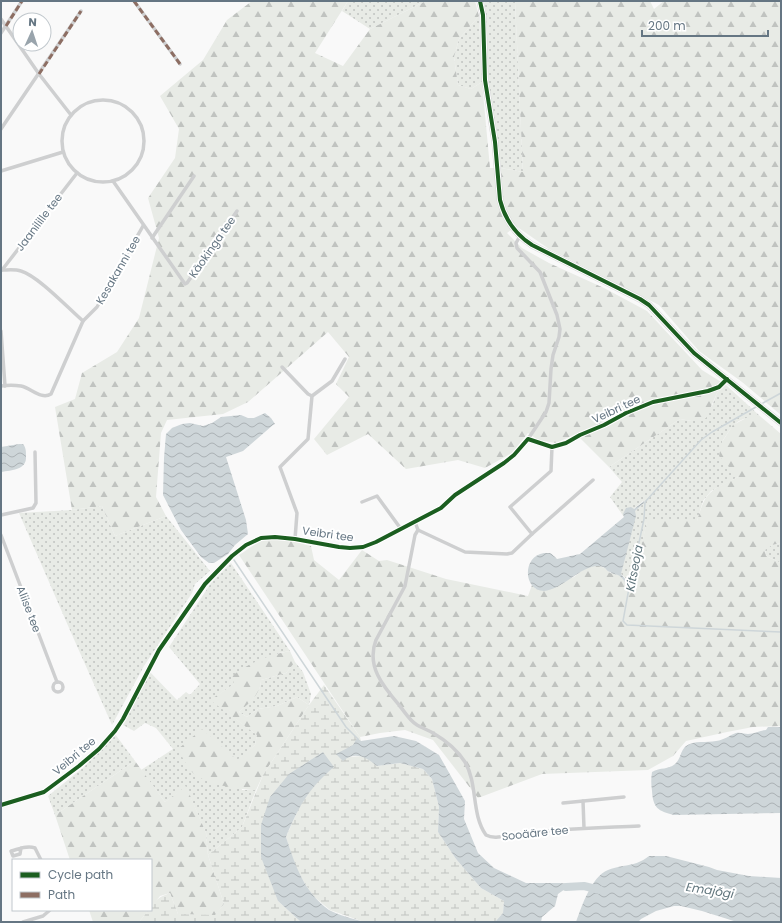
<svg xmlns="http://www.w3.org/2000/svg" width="782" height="923" font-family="Poppins,sans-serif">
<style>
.grass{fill:url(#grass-dots)}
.forest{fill:url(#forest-firs)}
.wetland{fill:url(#wetland-marsh)}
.water{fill:url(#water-waves)}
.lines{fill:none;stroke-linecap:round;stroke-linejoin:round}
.stream{stroke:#ced6d9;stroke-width:1.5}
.river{stroke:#ced6d9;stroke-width:8}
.secondary-casing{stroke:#d5d6d7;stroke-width:7}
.street{stroke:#cecfd0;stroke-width:3.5}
.secondary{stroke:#e1e2e2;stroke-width:5}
.quiet{stroke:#8d6e63;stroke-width:3;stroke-dasharray:6 3;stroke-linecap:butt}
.cycleway-casing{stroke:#fff;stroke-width:6}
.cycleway{stroke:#1b5e20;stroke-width:4}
.labels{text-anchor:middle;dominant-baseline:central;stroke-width:4;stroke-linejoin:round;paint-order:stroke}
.street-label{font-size:11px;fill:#657683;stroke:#fff}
.water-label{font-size:12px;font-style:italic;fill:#60757c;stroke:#fff}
</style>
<defs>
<pattern id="grass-dots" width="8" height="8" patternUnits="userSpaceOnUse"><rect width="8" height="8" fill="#e8ebe6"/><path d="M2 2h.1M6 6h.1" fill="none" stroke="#c0c3c0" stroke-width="1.8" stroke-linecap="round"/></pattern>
<pattern id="forest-firs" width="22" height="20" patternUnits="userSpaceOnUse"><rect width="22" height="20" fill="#e8ebe6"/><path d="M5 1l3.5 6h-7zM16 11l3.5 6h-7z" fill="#c0c3c0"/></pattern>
<pattern id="wetland-marsh" width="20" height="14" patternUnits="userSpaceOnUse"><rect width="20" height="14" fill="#e8ebe6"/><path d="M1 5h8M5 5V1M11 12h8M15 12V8" fill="none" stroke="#c0c3c0"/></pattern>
<pattern id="water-waves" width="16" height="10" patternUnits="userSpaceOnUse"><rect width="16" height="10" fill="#ced6d9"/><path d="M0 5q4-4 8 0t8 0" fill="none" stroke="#abb2b5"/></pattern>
</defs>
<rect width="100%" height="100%" fill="#f9f9f9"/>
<!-- grass -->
<g class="grass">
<path d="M348,1H426L370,29L342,11Z"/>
<path d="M484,1H515L523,172L501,168C496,133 490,98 487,63C485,42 488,22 484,1Z"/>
<path d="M479,16L482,82L471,89L458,85L454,57L459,39Z"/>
<path d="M726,385L761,417C737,417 734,423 722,442L738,477L711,491L703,501L697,521L647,522L631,591L629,590L631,583L621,574L635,511L644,503L643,501L624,517L610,497L622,482L609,467L680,419L692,421L712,406L717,393Z"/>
<path d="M102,506L115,536L166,516L210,571L195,584L192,593L144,666L112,725L69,628L19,513L72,510Z"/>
<path d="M781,543V563L766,556L765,549L772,545Z"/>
<path d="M231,563L290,651L279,653L211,700L257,735L255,745L237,761L242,790H256L242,827L208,855L206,833L186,787L165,802L141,770L173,749L156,728L145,723L134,731L123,725L150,672L177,700L186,692L190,695L200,684L169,647L211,583Z"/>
<path d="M295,662L303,672L311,694L309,705L297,697L277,706L258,709L247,717L239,712C248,703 261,694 261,680L286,673Z"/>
<path d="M115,734L135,761L55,815L48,796L84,767Z"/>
</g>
<!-- forest -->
<g class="forest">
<path d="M252,1H348L315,53L343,66L370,29L426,1H475L479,16L459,39L454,57L458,85L471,89L482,82L490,168H501L523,172L515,1H650L654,9L664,1H781V415L742,382L699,351L659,305L549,249L516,226L507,233L522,248L549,263L604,288L647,311L702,370L726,385L717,393L706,418L692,421L680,419L609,467L576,434L556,443L538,440L528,433L512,453L485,468L458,460L406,469L368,434L327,455L314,439L349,397L336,384L349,357L328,332L248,402L223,414L167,420L161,433L156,497L166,516L115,536L102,506L72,510L55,407L75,399L82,373L117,352L139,318L159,238L148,198L175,158L179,129L160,96L203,60L227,20Z"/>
<path d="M748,417H761L781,434V543L772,545L765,550L766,556L781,563V726L753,727L727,732L686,741L673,756L648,770L542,774L478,798L433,740L405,730L380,733L360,737L239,555C246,551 253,545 261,541C277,535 295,542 311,546L314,560L339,580L362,550L379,561L387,560L446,579L528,596L532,585L536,589L574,577L584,569L592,566H599L605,568L610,573L619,575L623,579L631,591L647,521H697C706,490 710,491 738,477L719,456L722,442L733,425Z"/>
<path d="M290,651L295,662L286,673L261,680C261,694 249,703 239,712L247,717L258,709L277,706L297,697L309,705L263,775L256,790C240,790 202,784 191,771C186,765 182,756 178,749L202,729L237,760L255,745L257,735L210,700L234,684L232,676C249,663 268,655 290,651Z"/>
<path d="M135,761L165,802L186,786L206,833L208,855L224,904L215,916L178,914L170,893L160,896L151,907V860H70L55,815Z"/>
<path d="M89,910H149L139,922H93Z"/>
</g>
<!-- wetland -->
<path class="wetland" d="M324,685L360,737L361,741L337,754L348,757L365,756L377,766L400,763L423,769L432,779L439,807L438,832L456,859L481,888L504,901L503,913L495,922H364L330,910L312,895L296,869L286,837L300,805L318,780L334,767L289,774L278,901L301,922H139L149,910H151C152,900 162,896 170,893L178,914L215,915L224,904L208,855L242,827L263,775L309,705Z"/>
<!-- water -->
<g class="water">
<path d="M265,413L271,418L275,424L273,425L243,451L226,457L246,520L248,534L235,545L228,554L214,563H209L201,557L181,530L163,495L164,458L166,434L172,428L182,424L190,423L203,426L212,423L221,417L241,415L248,418H254Z"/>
<path d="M19,444H23C26,448 26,451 26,456C27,470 12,470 1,472V447Z"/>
<path d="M644,501V503L635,511L636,516L621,574L627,581L631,583L629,590C626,585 624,578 618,575C616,574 612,574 610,572C608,572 606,569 605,568C587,558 564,590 544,591C523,591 522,556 544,553C545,553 549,553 550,553C552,554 555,557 557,559L580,554L624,517L623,514L626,508L631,507L634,509Z"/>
<path d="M768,727H781V813L674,815C658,811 653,808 652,791C651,784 651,778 652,772C660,767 669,770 675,764C681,759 680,751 686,746C694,740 707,743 716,741C725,740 729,735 736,733C740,732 745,734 748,734C754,734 760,730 766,730Z"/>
<path d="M394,736L416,741L439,755L465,801L464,819L478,853L494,868L526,883H561L577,886L565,889L558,894L555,906L542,917L541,922H495L503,913L504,901L481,888L456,859L438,832L439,807L432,779L423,769L400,763L377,766C366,757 355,751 343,761L336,754L353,745L357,738L361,741Z"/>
<path d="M323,752L334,767C308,789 299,806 286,837C295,865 304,892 329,910C338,915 354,919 364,922H301L278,901L261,857V825L270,797L289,774Z"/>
<path d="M649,856H666L709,867L717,870L749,876L781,878V922H737L702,911L681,906H674L656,911L641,919L638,922H576C582,906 591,877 608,870C612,868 618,867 623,866C632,865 642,862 649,856Z"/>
</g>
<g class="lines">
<!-- stream -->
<g class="stream">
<path d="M763,403L781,393"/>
<path d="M234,560L346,727L358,739"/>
<path d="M630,585L644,519L645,502L701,440L712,432L756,407"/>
<path d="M629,588L623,621L627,625L781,632"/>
</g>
<!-- river -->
<path class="river" d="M566,887L584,886L600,890"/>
<defs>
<path id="secondary" d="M480,1L483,15L485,80L495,142L500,200C505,220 515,234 532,245L640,299L649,305L694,353L781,423"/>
</defs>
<!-- secondary casing -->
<use href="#secondary" class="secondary-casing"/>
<!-- street -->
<g class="street">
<path d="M134,1L180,64"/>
<path d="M1,19L39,74L71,115"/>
<path d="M1,33L22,1"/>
<circle cx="103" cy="141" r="41"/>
<path d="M1,129L81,11"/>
<path d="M1,171L63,152"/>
<path d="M113,181L185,284L187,283L237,211"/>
<path d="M520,236L516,243L517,248L540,272L557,315L560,329L559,337L553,355L551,369L549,403L546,412L528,439"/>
<path d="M152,238L194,176"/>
<path d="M2,270L77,173"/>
<path d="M2,270C8,270 15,269 21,271C38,276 69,309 83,321"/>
<path d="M1,331L5,386"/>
<path d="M282,367L308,394L312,396"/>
<path d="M1,386C7,385 15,385 21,386C31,388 41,400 51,394L83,321L97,307L143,226"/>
<path d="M362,502L377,496L401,529"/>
<path d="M1,515L33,508L36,503L35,452"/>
<path d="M415,522L418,530L415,535L405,586L376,640C366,666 383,686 399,705C405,712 409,720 417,725C422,728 428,730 433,733C445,740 458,751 465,762C478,784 471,814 486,835C495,840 506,835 516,834C557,829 598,828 639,826"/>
<path d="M418,530L465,552L507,554L512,553L532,534L510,507L551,471L552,447"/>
<path d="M532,534L593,480"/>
<path d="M1,535L57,682"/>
<path d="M295,539L297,513L280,467L308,439L312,396L332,381L345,359"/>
<circle cx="58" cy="687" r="5"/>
<path d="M583,801L584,828"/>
<path d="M563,803L624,797"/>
<path d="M1,805L44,792L79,766L99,749L115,731L123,719L159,650L205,584L232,556L246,545L261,538L275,537L295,539L339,547L350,548L363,547L376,542L441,508L455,495L504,463L514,455L528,439L552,447L566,443L580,435L604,425L626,413L653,402L708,391L719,387L727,379"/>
<path d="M21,848L20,854L13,856L11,851C19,849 27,845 35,848L41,860"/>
<path d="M23,922L43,916L50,910"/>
</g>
<!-- secondary -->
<use href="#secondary" class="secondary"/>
<!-- quiet -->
<g class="quiet">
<path d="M134,1L180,64"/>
<path d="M6,26L22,1"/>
<path d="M39,74L81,11"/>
</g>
<defs>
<g id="cycleway">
<path d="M480,1L483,15L485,80L495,142L500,200C505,220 515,234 532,245L640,299L649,305L694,353L781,423"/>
<path d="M1,805L44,792L79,766L99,749L115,731L123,719L159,650L205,584L232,556L246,545L261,538L275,537L295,539L339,547L350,548L363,547L376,542L441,508L455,495L504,463L514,455L528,439L552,447L566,443L580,435L604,425L626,413L653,402L708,391L719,387L727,379"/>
</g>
</defs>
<!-- cycleway casing -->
<use href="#cycleway" class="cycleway-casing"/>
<!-- cycleway -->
<use href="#cycleway" class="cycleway"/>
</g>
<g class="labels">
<!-- street labels -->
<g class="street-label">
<text transform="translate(39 222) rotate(-53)">Jaanilille tee</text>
<text transform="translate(212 247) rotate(-55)">Käokinga tee</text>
<text transform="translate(118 270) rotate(-60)">Kesakanni tee</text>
<text transform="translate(616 409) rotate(-25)">Veibri tee</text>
<text transform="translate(328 534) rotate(8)">Veibri tee</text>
<text transform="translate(29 609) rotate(69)">Aliise tee</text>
<text transform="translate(74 756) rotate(-40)">Veibri tee</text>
<text transform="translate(535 833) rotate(-6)">Sooääre tee</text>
</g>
<!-- water labels -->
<g class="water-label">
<text transform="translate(634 568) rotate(-79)">Kitseoja</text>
<text transform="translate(710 890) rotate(9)">Emajõgi</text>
</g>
</g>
<!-- border -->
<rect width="782" height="923" fill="none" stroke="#657683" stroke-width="4"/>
<!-- legend -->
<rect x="12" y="859" width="140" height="52" fill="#ffffff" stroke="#c1c8cd"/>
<rect x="20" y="872" width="20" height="6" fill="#1b5e20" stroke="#c1c8cd"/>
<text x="48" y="879" font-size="12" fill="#657683">Cycle path</text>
<rect x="20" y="892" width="20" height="6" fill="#8d6e63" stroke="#c1c8cd"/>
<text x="48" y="899" font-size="12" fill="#657683">Path</text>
<!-- north arrow -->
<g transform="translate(32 32) rotate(3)"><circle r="19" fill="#ffffff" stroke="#c1c8cd"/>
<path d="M0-3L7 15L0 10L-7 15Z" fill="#99a4ac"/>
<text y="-6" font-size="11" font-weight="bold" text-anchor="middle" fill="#657683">N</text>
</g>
<!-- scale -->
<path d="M642 30v6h126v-6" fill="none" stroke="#657683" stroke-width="2"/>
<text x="648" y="30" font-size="12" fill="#657683" stroke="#ffffff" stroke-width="3" paint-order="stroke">200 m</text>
</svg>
